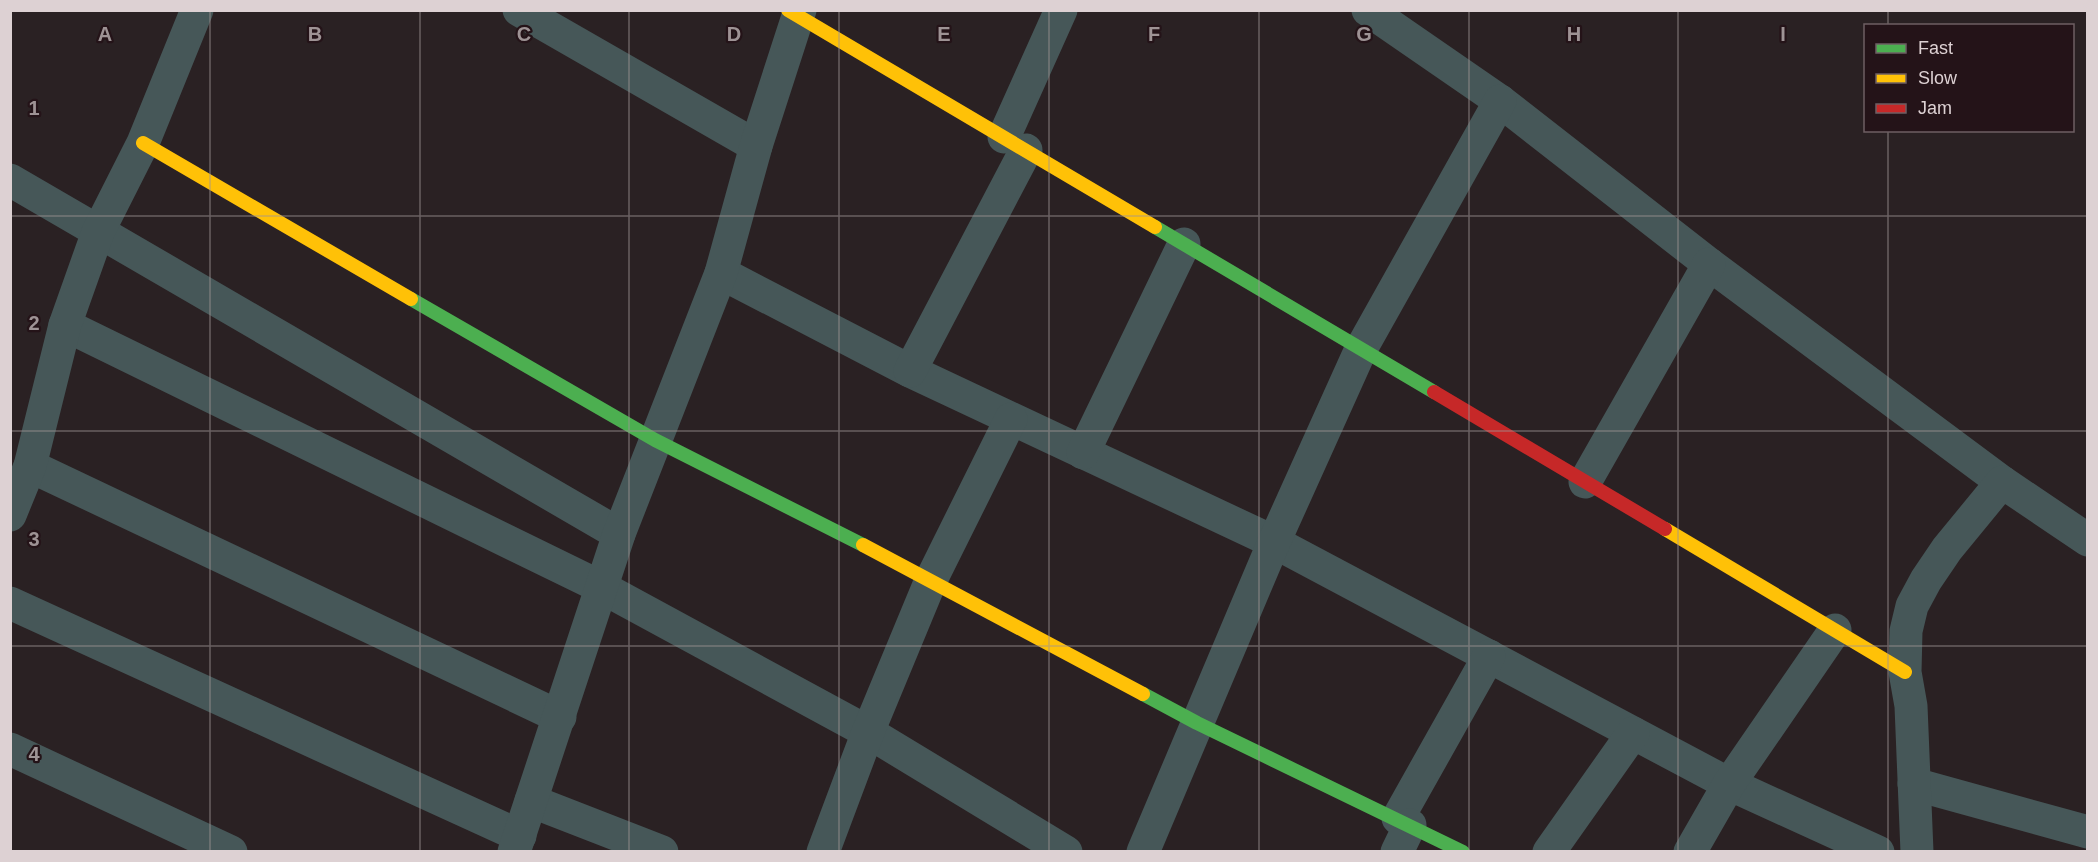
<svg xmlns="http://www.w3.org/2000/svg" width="2098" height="862" font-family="Arial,sans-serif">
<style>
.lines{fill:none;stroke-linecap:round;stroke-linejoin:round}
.street{stroke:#465758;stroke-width:33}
.fast{stroke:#4caf50;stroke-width:14}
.slow{stroke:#ffc107;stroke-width:14}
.jam{stroke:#c62828;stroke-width:14}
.grid{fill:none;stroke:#9e9395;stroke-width:1.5;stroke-opacity:0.55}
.grid-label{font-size:20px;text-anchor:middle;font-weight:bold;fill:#9e9395;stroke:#241318;stroke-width:4.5;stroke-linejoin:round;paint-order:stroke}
</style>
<rect width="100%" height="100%" fill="#2a2123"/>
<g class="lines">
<!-- street -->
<g class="street">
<path d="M519,10L756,146"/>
<path d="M1368,10L1500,101L1709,264L2002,482"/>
<path d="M1004,137L1061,10"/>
<path d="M10,180L619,534"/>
<path d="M721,273L910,371L1274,542L1729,784L1878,852"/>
<path d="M65,325L601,587L868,732L1066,852"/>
<path d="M910,371L1026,150"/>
<path d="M1083,453L1184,244"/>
<path d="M30,466L560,717"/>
<path d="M1585,482L1709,264"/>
<path d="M10,515L30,466L65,325L98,232L143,143L197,10"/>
<path d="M10,603L520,836"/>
<path d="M10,749L231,852"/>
<path d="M1914,784L2088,832"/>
<path d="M531,801L662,852"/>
<path d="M1398,818L1489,656"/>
<path d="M514,852L619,534L721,273L756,146L800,10"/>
<path d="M823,852L868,732L931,580L1011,419"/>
<path d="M1143,852L1274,542L1361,349L1500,101"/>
<path d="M1397,852L1410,825"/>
<path d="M1549,852L1633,733"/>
<path d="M1690,852L1729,784L1835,630"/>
<path d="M1917,852L1911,706L1905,672L1906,631L1912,606L1926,580L1947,549L2002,482L2088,540"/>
</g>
<!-- fast -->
<g class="fast">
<path d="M1155,227L1434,392"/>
<path d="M411,299L655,440L863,545"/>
<path d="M1143,694L1197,723L1463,852"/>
</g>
<!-- slow -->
<g class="slow">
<path d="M788,10L1155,227"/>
<path d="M143,143L411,299"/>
<path d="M1665,529L1905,672"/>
<path d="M863,545L1143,694"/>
</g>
<!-- jam -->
<path class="jam" d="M1434,392L1665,529"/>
</g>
<!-- grid -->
<path class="grid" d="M210,10V852M420,10V852M629,10V852M839,10V852M1049,10V852M1259,10V852M1469,10V852M1678,10V852M1888,10V26M1888,130V852M10,216H2088M10,431H2088M10,646H2088"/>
<g class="grid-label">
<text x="105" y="41">A</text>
<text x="315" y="41">B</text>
<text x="524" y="41">C</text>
<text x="734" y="41">D</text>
<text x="944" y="41">E</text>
<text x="1154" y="41">F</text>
<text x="1364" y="41">G</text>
<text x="1574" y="41">H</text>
<text x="1783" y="41">I</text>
<text x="34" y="115">1</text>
<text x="34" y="330">2</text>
<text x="34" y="546">3</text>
<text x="34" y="761">4</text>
</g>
<!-- border -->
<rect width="2098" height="862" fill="none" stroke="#ddd1d3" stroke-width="24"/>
<!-- legend -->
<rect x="1864" y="24" width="210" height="108" fill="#241318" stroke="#6e5f63" stroke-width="1.5"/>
<rect x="1876" y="44" width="30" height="9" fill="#4caf50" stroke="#6e5f63" stroke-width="1.5"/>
<text x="1918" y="54" font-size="18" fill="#ddd1d3">Fast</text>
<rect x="1876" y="74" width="30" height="9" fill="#ffc107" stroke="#6e5f63" stroke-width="1.5"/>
<text x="1918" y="84" font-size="18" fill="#ddd1d3">Slow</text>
<rect x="1876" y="104" width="30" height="9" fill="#c62828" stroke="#6e5f63" stroke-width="1.5"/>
<text x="1918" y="114" font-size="18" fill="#ddd1d3">Jam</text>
</svg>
